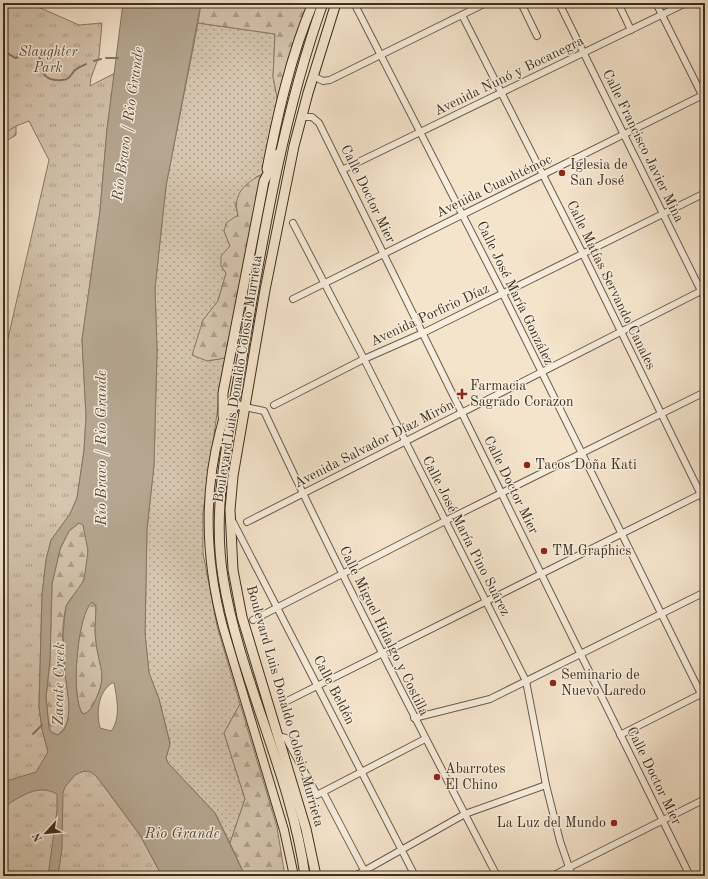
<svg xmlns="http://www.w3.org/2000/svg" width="708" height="879" font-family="'Old Standard TT',serif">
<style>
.grass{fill:url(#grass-dots);stroke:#8a7a68}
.forest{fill:url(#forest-firs);stroke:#8a7a68}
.park{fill:url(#park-tufts);stroke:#8a7a68}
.water{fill:#b6a792;stroke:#867764;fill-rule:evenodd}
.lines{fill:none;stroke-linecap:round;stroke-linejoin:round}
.stream{stroke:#867764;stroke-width:2}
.minor-casing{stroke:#6b5d4b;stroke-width:8}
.major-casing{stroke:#3d3020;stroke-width:10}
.highway-casing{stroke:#3d3020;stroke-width:11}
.minor{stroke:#f8edde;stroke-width:6}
.major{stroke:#f5e4cc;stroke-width:8}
.highway{stroke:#f5e4cc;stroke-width:9}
.poi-dot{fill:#8f2418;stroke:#f8edde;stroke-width:1.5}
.labels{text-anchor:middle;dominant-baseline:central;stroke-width:3;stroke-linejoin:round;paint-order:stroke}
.park-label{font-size:14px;font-style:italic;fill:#5c4e3d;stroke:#f8edde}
.street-label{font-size:14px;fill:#3d3020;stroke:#f8edde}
.poi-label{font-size:14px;fill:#3d3020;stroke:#f8edde;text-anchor:start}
.water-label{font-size:15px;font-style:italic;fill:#5b4e3c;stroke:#f8edde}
</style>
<defs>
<pattern id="grass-dots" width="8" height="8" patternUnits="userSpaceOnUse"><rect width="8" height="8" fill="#d6c5af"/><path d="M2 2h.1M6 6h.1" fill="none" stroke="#afa08e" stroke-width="1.8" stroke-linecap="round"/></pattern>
<pattern id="forest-firs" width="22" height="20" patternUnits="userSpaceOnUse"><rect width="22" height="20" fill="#d6c5af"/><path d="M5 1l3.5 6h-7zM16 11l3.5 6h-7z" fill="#afa08e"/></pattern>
<pattern id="park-tufts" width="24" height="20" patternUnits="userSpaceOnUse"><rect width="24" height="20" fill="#d6c5af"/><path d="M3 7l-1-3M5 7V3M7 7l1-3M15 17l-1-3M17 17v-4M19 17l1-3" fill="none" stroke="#afa08e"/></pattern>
</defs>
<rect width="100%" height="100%" fill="#f5e4cc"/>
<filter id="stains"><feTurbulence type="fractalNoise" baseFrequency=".005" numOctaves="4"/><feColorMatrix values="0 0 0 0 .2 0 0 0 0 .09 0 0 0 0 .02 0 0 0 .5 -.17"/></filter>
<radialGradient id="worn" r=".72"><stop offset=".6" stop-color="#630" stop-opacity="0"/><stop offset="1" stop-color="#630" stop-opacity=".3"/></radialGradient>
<!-- grass -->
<path class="grass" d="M198,23L275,34L273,77L278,102L263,174L256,177L235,204L238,215L224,231L230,246L221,266L226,273L218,301L203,320L207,361L225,358L203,512V553L217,626L240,704L224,733L245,799L230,843L215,813L168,763L166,758L170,743L159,699L149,673L145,634L147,529L154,465L157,351L155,288L166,186Z"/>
<!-- forest -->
<g class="forest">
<path d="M201,3H309L278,102L273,77L275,34L198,23Z"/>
<path d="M3,109L16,126V135L3,143Z"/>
<path d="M263,174L225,358L207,361L192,355L203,320L218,301L226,273L221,266V256L230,246L224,231L226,223L238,215C232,194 245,183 263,174Z"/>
<path d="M79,523L83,524C89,545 91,568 80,587C76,593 68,600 66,607C60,629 63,664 67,686C69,703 73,723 58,735L51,732L49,728L46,697L50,660L52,584L60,549L69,531Z"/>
<path d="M92,602L96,605C96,618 94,629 96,642C99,668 108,675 95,701C92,708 90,712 83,714C70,700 77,613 92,602Z"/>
<path d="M240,704L277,827L285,876H245L230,843L245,799L224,733Z"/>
</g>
<!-- park -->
<path class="park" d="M3,3H19L36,6L79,25L102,23L99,56L91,78L90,86L115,73L107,129L100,211L82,340L86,416L84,450L77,498L70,514L51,540L46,560L42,595L39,707L42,729L48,752L37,772L91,771L97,777L140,835L162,876H3V761L8,737L3,687V360L49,160L29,121L16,126L3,134Z"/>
<!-- water -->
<path class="water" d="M123,3H201L166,186L155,288L157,351L154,465L147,529L145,634L149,673L159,699L170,744L166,758L168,763L215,813L245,876H162L140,835L97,777L91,772L84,771L75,775L65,787L63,793L62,848L58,876H48L57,810V794C37,783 21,797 3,807V782L36,772L48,752L42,729L39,707L42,595L46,560L51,540L70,514L77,498L84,451L86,416L82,340L100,211L107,129ZM79,523L83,525L88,551L84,580L66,606L63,633L65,674L69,704L68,720L64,730L58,735L51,732L49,728L46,697L50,660L52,584L60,549L69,531ZM92,602L96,605C96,618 94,629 96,642C99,668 108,675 95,701C92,707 90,712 83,714C70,701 77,614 92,602ZM112,683H114C117,698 121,719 111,731L100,728C96,713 98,692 112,683Z"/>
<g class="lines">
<!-- stream -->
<g class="stream">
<path d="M3,50L15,58C21,57 30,50 35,51C46,53 32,83 62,80C71,79 70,75 75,70C78,67 83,66 86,64"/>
<path d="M106,58H118"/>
<path d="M94,61L101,59"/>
<path d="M33,734L42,725"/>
</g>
<defs>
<g id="minor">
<path d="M354,3L503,294L705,702"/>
<path d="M521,3L537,36"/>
<path d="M559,3L705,299"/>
<path d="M618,3L631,30"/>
<path d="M656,3L705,101"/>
<path d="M462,15L583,254L705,503"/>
<path d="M313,76L323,81L330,80L486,3"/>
<path d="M302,117H312L319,123L690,876"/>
<path d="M342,170L686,3"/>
<path d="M293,223L364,359L526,681L546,785L560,841L572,876"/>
<path d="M293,299L705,94"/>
<path d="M274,405L364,359L423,333L705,193"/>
<path d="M245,407L264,411C337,568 417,722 497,876"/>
<path d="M231,518L415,876"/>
<path d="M247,522L705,289"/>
<path d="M253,620L445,521L705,392"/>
<path d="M283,703L705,492"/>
<path d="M414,718L490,699L705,592"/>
<path d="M620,735L705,692"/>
<path d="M277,736L286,738L317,795L425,739"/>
<path d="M323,792L367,876"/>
<path d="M355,876L465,814L546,785"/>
<path d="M552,876L705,799"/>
</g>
<path id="major" d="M245,407L234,404L228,406C223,415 223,422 220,431C203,496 206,562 223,627L284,830L294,876"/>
<g id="highway">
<path d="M267,169C278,113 291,55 313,3"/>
<path d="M223,416V393L264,181L278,154"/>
<path d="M305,876C291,773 239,679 223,577C211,504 230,430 242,358C262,242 283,114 323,3"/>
<path d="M316,876L306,829L242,617L233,570L230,510L233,476L265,290L294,146L308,93L336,3"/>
</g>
</defs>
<!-- minor casing -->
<use href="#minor" class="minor-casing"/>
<!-- major casing -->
<use href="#major" class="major-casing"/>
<!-- highway casing -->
<use href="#highway" class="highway-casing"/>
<!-- minor -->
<use href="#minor" class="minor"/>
<!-- major -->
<use href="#major" class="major"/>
<!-- highway -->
<use href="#highway" class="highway"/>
</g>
<!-- markers -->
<g class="poi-dot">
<circle cx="562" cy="173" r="4"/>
<path d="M460 388h4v4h4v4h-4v4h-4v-4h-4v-4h4z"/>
<circle cx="527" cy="465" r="4"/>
<circle cx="544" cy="551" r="4"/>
<circle cx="553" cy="683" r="4"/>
<circle cx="437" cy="777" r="4"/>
<circle cx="614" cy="823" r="4"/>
</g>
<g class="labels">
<!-- park labels -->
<g class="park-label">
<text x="48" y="52">Slaughter<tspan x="48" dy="16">Park</tspan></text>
</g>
<!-- street labels -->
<g class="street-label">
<text transform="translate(509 76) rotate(-26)">Avenida Nunó y Bocanegra</text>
<text transform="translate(643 146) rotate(64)">Calle Francisco Javier Mina</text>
<text transform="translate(494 186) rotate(-26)">Avenida Cuauhtémoc</text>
<text transform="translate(368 194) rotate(64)">Calle Doctor Mier</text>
<text transform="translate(611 285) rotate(64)">Calle Matías Servando Canales</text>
<text transform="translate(515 293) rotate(64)">Calle José María González</text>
<text transform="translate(430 315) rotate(-25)">Avenida Porfirio Díaz</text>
<text transform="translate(238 379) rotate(-81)">Boulevard Luis Donaldo Colosio Murrieta</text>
<text transform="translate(374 444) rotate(-27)">Avenida Salvador Díaz Mirón</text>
<text transform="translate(511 485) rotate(64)">Calle Doctor Mier</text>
<text transform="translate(466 536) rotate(63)">Calle José María Pino Suárez</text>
<text transform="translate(384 631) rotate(64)">Calle Miguel Hidalgo y Costilla</text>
<text transform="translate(334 690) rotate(63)">Calle Beldén</text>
<text transform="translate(285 706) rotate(74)">Boulevard Luis Donaldo Colosio Murrieta</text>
<text transform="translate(654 776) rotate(64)">Calle Doctor Mier</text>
</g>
<!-- poi labels -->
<g class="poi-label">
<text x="570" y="165">Iglesia de<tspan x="570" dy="16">San José</tspan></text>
<text x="470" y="386">Farmacia<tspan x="470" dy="16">Sagrado Corazon</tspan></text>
<text x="535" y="465">Tacos Doña Kati</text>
<text x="552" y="551">TM Graphics</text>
<text x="561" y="675">Seminario de<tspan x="561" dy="16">Nuevo Laredo</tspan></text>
<text x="445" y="769">Abarrotes<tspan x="445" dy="16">El Chino</tspan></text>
<text x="606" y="823" text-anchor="end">La Luz del Mundo</text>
</g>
<!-- water labels -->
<g class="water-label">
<text transform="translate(129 124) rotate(-82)">Río Bravo / Rio Grande</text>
<text transform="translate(102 448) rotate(-90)">Río Bravo / Rio Grande</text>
<text transform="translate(60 684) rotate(-89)">Zacate Creek</text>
<text x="182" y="834">Rio Grande</text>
</g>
</g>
<!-- margin -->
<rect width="708" height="879" fill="none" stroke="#f5e4cc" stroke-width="16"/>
<rect x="4" y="4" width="700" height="871" fill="none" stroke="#3d3020" stroke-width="2"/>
<rect x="8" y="8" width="692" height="863" fill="none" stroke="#3d3020"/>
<!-- north arrow -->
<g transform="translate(46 833) rotate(243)" stroke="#f8edde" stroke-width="3" paint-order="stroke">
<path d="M0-3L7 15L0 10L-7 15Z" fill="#3d3020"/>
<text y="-6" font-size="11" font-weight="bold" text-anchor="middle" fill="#3d3020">N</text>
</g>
<rect width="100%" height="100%" filter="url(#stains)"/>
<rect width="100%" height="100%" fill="url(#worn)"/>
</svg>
